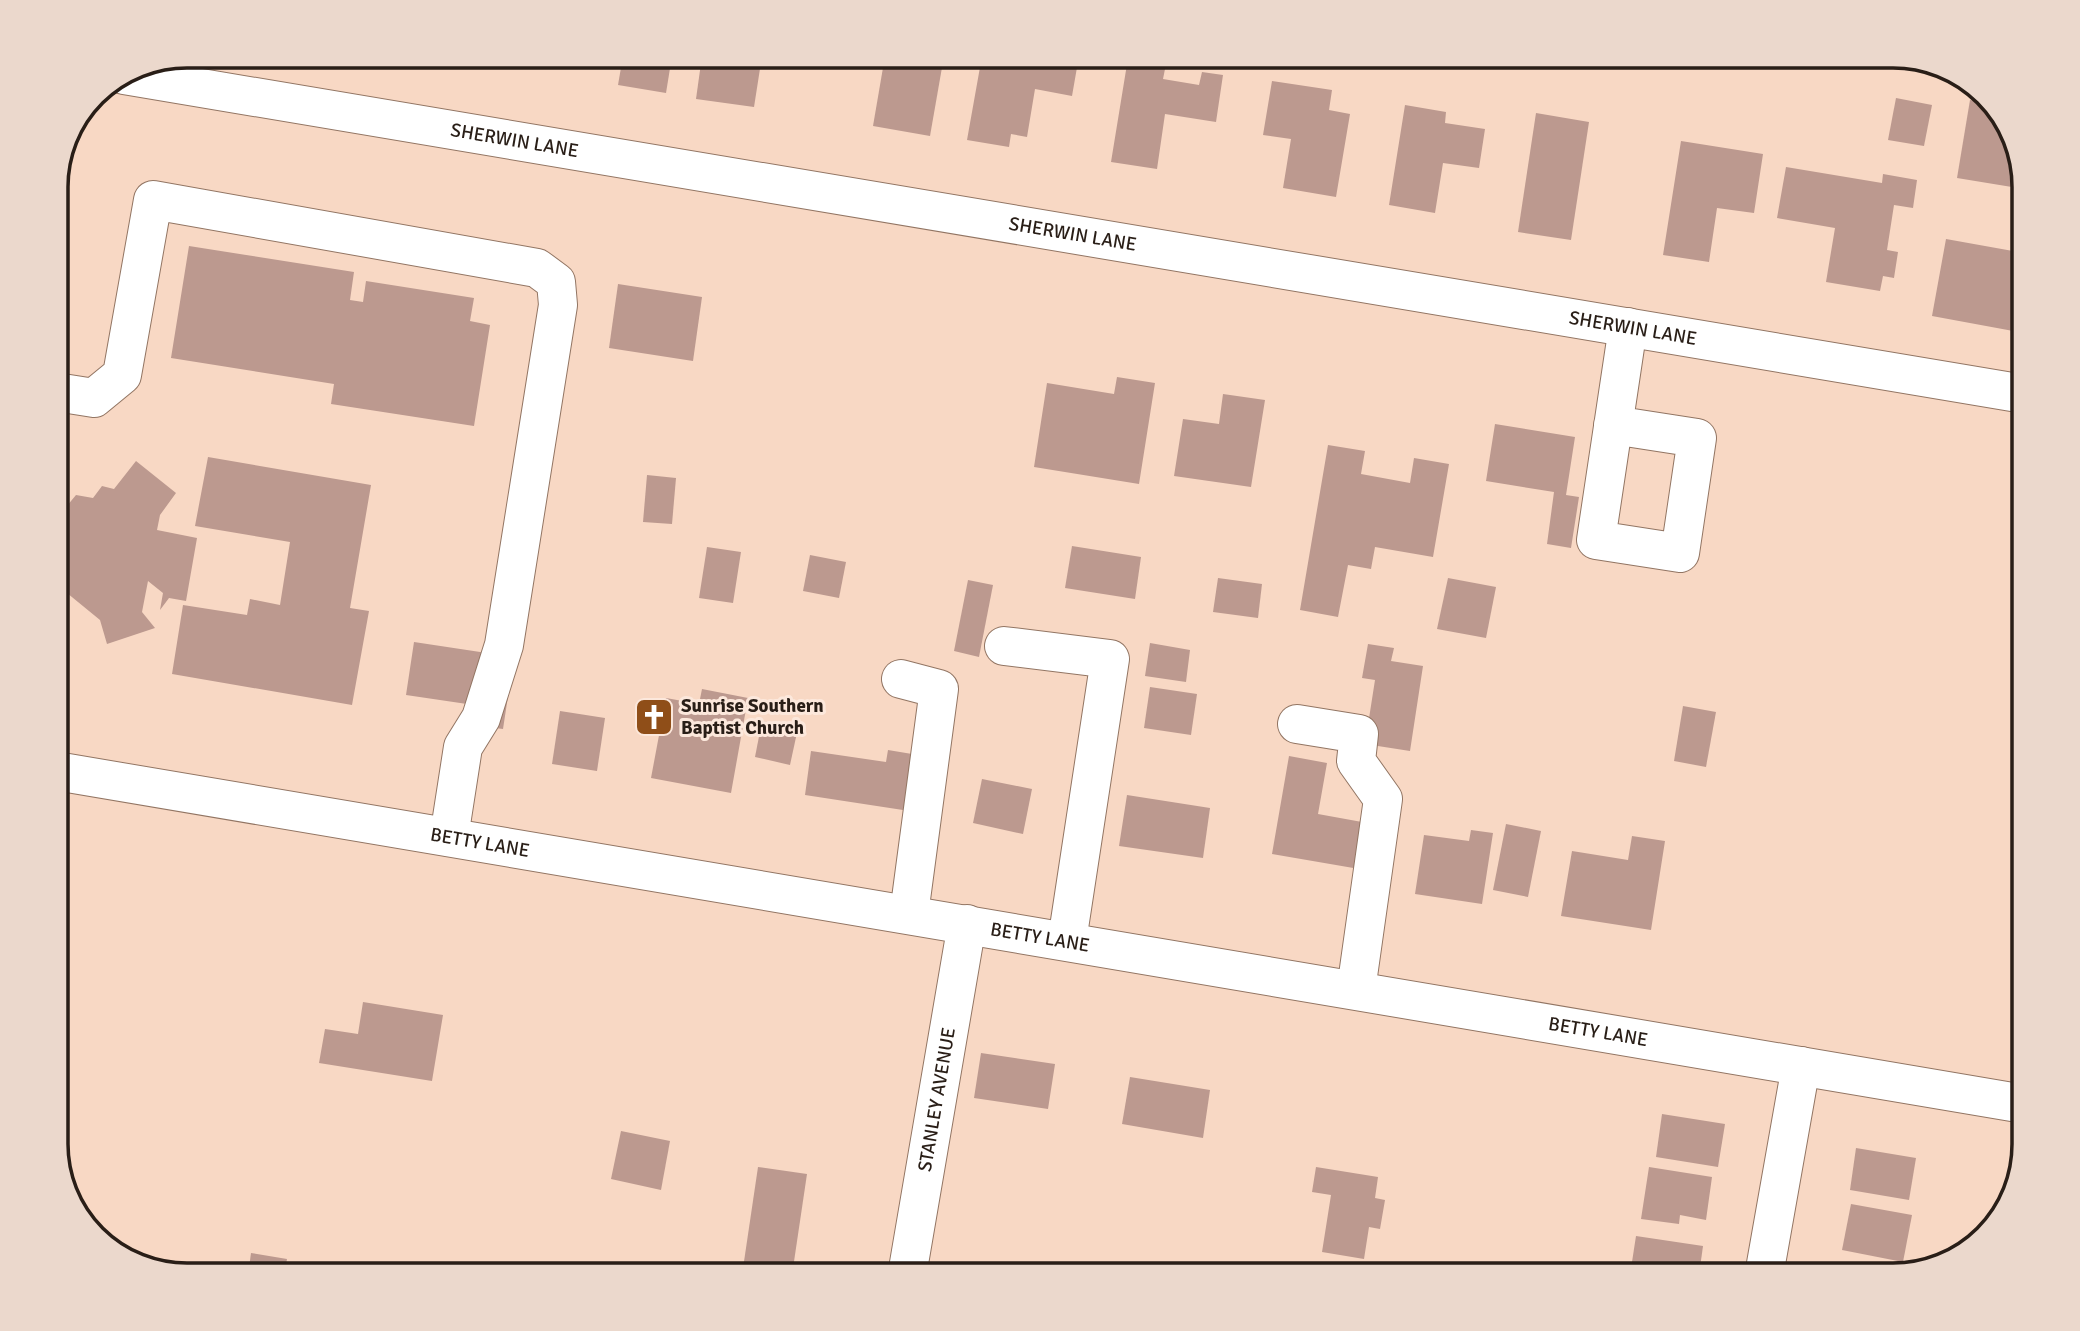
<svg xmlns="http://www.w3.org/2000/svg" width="2080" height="1331" font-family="Signika,sans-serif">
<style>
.building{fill:#bc998f}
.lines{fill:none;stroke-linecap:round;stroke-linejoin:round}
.minor-casing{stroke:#927563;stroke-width:40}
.minor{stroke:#fff;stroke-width:38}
.labels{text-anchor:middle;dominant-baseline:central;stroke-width:6;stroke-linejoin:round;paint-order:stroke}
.street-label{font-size:19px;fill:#291e17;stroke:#fce8dc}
.poi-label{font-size:19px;font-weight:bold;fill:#291e17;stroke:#fce8dc;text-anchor:start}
.rim{fill:none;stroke:#291e17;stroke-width:3.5}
</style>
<rect width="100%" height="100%" fill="#f8d8c4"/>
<!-- building -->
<g class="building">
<path d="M623,56H672L666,93L618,85Z"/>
<path d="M702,56H762L754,107L696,99Z"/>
<path d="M885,56H944L930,136L873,126Z"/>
<path d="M982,56H1079L1072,96L1035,89L1027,137L1011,134L1009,147L967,140Z"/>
<path d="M1128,58L1166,64L1163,79L1199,85L1202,72L1223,75L1216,122L1165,114L1157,169L1111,162Z"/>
<path d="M1272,81L1332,90L1329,110L1350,114L1336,197L1283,188L1291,139L1263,135Z"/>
<path d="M1896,98L1932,105L1924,146L1888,140Z"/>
<path d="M1970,100L1988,103L2007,122L2024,189L1957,178Z"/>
<path d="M1405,105L1446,112L1445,123L1485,129L1479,168L1443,163L1435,213L1389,205Z"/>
<path d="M1536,113L1589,122L1571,240L1518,232Z"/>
<path d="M1681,141L1763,154L1754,213L1717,208L1709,262L1663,255Z"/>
<path d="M1786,167L1882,183L1883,174L1917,180L1913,208L1894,205L1887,250L1898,252L1894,278L1883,276L1880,291L1826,282L1835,228L1777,218Z"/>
<path d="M1946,239L2024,253L2021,277L2024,278V333L1932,316Z"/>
<path d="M189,246L354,272L350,300L363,302L366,281L474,298L470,321L490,325L474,426L331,404L334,384L171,358Z"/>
<path d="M618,284L702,297L693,361L609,348Z"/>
<path d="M1117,377L1155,383L1139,484L1034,467L1047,383L1114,394Z"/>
<path d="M1223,394L1265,400L1251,487L1174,476L1183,419L1219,424Z"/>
<path d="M1495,424L1575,437L1566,495L1579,497L1571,548L1547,544L1554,492L1486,481Z"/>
<path d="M1328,445L1365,451L1361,474L1410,483L1414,458L1449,464L1433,557L1375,547L1371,569L1348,565L1338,617L1300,610Z"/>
<path d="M208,457L371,485L350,608L369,611L352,705L172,674L183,605L247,615L250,599L280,605L290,542L195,526Z"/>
<path d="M136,461L176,493L160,515L157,530L197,538L186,601L169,598L160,610L163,593L148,581L142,612L155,628L107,644L100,620L56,584V522L57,518L76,495L93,498L102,486L114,489Z"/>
<path d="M647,475L676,478L672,524L643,522Z"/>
<path d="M1072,546L1141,557L1135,599L1065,588Z"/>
<path d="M707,547L741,552L733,603L699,598Z"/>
<path d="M810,555L846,562L839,598L803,591Z"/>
<path d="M1218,578L1262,584L1258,618L1213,612Z"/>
<path d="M1448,578L1496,587L1486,638L1437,629Z"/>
<path d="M968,580L993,585L979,657L954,651Z"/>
<path d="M414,642L514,657L503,729L464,724L467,704L406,695Z"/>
<path d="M1150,643L1190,650L1186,682L1145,676Z"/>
<path d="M1368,644L1394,648L1391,661L1423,666L1410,751L1365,744L1375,680L1362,678Z"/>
<path d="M1150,687L1197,694L1191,735L1144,728Z"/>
<path d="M702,689L748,698L731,793L651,778L666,698L699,704Z"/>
<path d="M1683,706L1716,712L1706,767L1674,761Z"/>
<path d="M560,711L605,718L597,771L552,764Z"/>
<path d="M762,721L798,728L790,765L755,757Z"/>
<path d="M888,750L924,756L916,812L805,795L811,751L886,762Z"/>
<path d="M1289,756L1327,763L1318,814L1373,824L1365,870L1272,854Z"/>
<path d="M982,779L1032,789L1023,834L973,823Z"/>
<path d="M1127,795L1210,808L1203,858L1119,846Z"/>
<path d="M1506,824L1541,831L1528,897L1493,890Z"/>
<path d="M1471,830L1493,833L1482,904L1415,894L1424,835L1469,841Z"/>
<path d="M1632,836L1665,841L1651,930L1561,916L1572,851L1628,860Z"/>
<path d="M363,1002L443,1015L432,1081L319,1063L325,1029L358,1034Z"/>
<path d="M981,1053L1055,1064L1048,1109L974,1098Z"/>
<path d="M1130,1077L1210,1090L1203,1138L1122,1124Z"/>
<path d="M1662,1114L1725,1124L1718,1167L1656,1157Z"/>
<path d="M621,1131L670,1141L661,1190L611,1179Z"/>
<path d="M1856,1148L1916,1158L1909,1200L1850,1190Z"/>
<path d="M758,1167L807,1174L792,1275H742Z"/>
<path d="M1316,1167L1378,1177L1375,1198L1385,1200L1380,1229L1369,1227L1364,1259L1322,1252L1331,1195L1312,1192Z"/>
<path d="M1649,1167L1712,1177L1706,1220L1680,1215L1679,1224L1641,1219Z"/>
<path d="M1851,1204L1912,1215L1903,1262L1842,1250Z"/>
<path d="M1636,1236L1703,1246L1699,1275H1630Z"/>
<path d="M251,1253L287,1259L284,1275H248Z"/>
</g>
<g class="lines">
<defs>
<g id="minor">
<path id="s1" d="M124,75L2024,394"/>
<path d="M56,392L94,398L122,375L153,200L537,268L556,282L558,305L504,645L481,718L463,747L449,837"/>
<path d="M1613,425L1697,438L1680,553L1596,540L1628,327"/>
<path d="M1004,646L1110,659L1067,941"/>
<path d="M901,679L939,689L909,914"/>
<path d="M1297,724L1359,734L1356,761L1383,799L1356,990"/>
<path id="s2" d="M56,771L2024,1104"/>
<path id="s3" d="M907,1275L967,924"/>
<path d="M1764,1275L1801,1066"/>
</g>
</defs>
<!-- minor casing -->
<use href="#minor" class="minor-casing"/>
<!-- minor -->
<use href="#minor" class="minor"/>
</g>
<!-- icons -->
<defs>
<symbol id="church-square" viewBox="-11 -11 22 22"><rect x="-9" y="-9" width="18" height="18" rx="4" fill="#8f4e18" stroke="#fce8dc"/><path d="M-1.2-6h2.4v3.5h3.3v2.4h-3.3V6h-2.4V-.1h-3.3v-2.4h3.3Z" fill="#fff"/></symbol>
</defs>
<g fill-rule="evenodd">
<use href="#church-square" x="632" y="695" width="44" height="44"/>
</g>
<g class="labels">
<!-- street labels -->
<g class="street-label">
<text stroke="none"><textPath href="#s1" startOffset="396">SHERWIN LANE</textPath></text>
<text stroke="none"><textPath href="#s1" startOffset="962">SHERWIN LANE</textPath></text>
<text stroke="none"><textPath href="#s1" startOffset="1530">SHERWIN LANE</textPath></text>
<text stroke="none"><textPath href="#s2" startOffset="430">BETTY LANE</textPath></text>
<text stroke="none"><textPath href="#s2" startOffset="998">BETTY LANE</textPath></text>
<text stroke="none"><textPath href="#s2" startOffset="1564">BETTY LANE</textPath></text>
<text stroke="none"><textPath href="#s3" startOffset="178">STANLEY AVENUE</textPath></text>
</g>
<!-- poi labels -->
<g class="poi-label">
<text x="681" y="706">Sunrise Southern<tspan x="681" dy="22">Baptist Church</tspan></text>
</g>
</g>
<!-- crop -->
<path d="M0 0H2080V1331H0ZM187 68H1893A119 119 0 0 1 2012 187V1144A119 119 0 0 1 1893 1263H187A119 119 0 0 1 68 1144V187A119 119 0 0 1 187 68Z" fill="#ebd8cc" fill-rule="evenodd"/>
<path class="rim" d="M187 68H1893A119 119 0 0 1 2012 187V1144A119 119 0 0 1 1893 1263H187A119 119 0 0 1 68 1144V187A119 119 0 0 1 187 68Z"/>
</svg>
